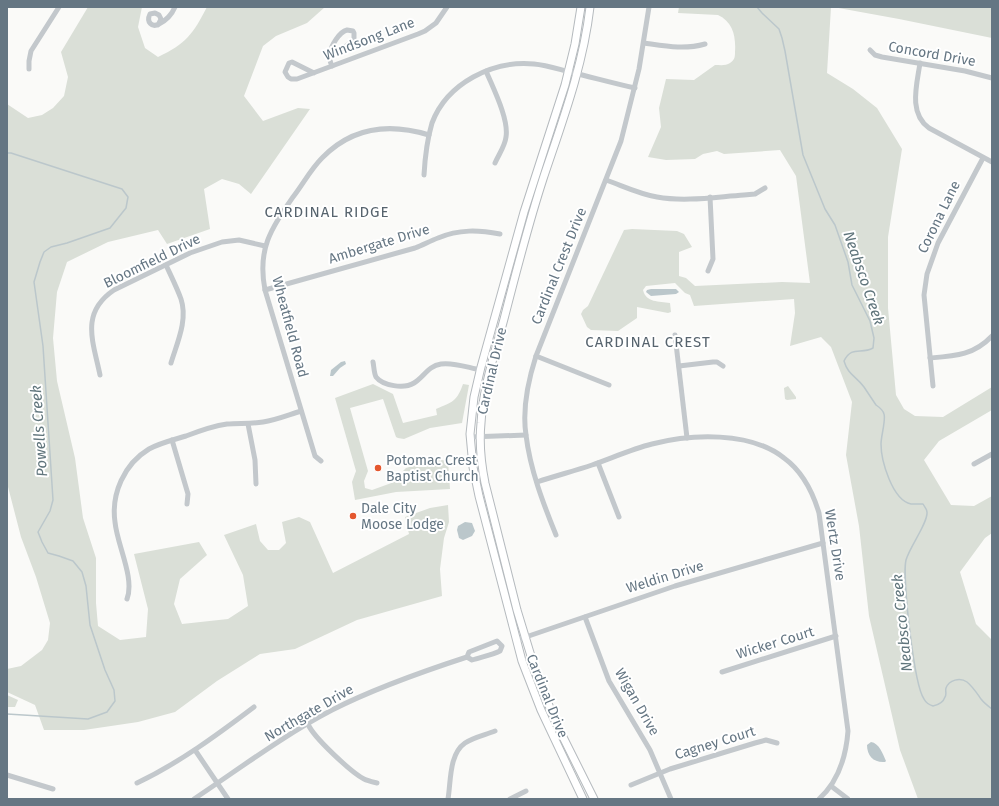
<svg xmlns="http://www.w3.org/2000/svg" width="999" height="806" font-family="'Fira Sans',sans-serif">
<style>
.green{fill:#dadfd7}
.water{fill:#bbc7cb}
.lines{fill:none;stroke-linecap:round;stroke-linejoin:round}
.stream{stroke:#bbc7cb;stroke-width:1.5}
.major-casing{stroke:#b5babe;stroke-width:9}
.minor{stroke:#c3c8cc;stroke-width:5}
.major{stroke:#fff;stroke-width:7}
.poi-dot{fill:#e4572e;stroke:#fff;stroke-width:1.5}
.labels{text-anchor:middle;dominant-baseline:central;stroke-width:4;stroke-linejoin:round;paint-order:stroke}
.street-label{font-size:14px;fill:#657683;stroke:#fff}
.poi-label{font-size:14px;fill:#657683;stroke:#fff;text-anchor:start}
.neighbourhood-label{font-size:15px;letter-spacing:1px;fill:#57646e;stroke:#fff}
.water-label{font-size:15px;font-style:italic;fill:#60757c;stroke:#fff}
</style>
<rect width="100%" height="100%" fill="#fafaf8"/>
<!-- green -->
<g class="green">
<path d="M88,7H142L138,27L145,48L158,57C186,44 193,34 207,7H325L307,23L276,36L263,46L244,96L263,121L298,108L310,109L251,194L239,184L222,179L204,189L210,229L167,244L158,230L108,242L67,262L57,292L53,338L57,381L75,458L83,518L96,558V603L98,626L120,640L146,637L148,609L134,554L199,542L207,555L180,579L174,604L182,624L228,619L248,606L243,575L224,535L256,524L260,541L268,550H279L286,543L282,522L299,517L310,522L333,573L409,534L405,517L430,508L448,505L449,522L444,538L440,569L442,596L357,620L295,649L260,654L217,681L175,712L138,722L84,730H44L35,705L7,692V669L21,666L42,650L48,640L50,623L36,577L21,537L7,483V104L28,118L42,115L53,108L64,96L68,77L61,52Z"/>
<path d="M679,7H831L827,73L853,89L877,108L902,149L888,237V308L896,395L904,409L915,416L943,417L992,387V410L939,441L924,460L951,505L974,506L992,496V533L985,538L960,572L976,624L992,640V799H918L900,750L869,616L859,526L846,455L852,402L831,347L821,337L790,346L795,313L794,299L694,306L690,295L685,293L675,283L646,286L643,290C646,303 659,301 670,303L671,312L668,313L637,307V318L618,331L591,330L587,327L581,314L583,310L588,306L624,230L632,229L677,231L684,234L692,247L679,252V276L686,278L695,286L782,282L810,283L796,176L780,150L724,154L717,151L703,154L695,159L666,160L648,157L661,127L659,108L666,79L694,80L715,65C720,65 726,66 730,63C735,60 735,56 735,52C736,36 733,22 718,15L678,13Z"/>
<path d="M833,7H992V38L899,19Z"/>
<path d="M373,384L393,394L403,423L437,415L436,409C453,402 457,401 463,384L469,385L462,423L430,428L404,439L398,438L396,437L383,399L350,408L368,471L364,481L365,488L372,490L397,481L401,473L406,468L436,459L448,461L450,489L396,492L355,500L352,482L356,471L335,398Z"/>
<path d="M788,386L796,397V399L787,400L785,399L784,388Z"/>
<path d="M7,695L18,700L15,707H7Z"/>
</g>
<!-- water -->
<g class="water">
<path d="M651,289H676L679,292L676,294L651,296L646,292L647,290Z"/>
<path d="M345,361L346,364L340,368L333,376H330L331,370L341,362Z"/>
<path d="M465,522L472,523L475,531L472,536L463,540L459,538L457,530L458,526Z"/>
<path d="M871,742C879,743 883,754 886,761L885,762C874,763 867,756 867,745Z"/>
</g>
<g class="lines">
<!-- stream -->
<g class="stream">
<path d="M757,7L762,13L779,29L782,38L785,51L803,155L825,209L835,225L848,262L852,285L870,321L874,338L873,348C861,355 852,345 844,361C848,375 856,376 864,387C868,393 872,399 876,405C879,407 883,410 884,414C886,420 881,436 881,444C881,460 892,500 911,504C914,504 919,504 923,504C924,506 927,509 927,512C928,523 910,546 906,560C902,577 914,685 924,699C926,703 930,705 933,706C938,705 943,703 945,697C947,694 945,691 946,688C949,680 960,677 967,682C973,687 976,692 981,699C984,703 988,706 992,709"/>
<path d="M981,7H992"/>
<path d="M7,153H11L122,189L128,197L126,208L110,228L67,243L51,247L44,252L40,262L34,282L43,346L53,500L50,511L38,532L42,542L48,553L59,556L73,561L82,572L86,586L90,625L105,670L114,690L115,701L107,712L88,719L7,714"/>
</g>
<defs>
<g id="major">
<path d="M581,7L575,44L565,85L524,212L481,367L474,397L470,434L473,467L479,496L522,661L541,710L583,799"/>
<path d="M590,7C583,67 562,122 543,179C528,225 516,272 504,319C495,353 483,387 481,423C479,443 481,463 485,483L517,610L538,679L557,725L594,799"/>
</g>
</defs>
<!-- major casing -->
<use href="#major" class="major-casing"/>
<!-- minor -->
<g class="minor">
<path d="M158,25L161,19L159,15L155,13L150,14C146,22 152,28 159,24C167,20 172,14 175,7"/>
<path d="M644,43C665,46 684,50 705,44"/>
<path d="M870,50L875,55L882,57L965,71L992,78"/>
<path d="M920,63C917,84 908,113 929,128L992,162"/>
<path d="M332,66C330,62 329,58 330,53C331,46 339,32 347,30L353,31L354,33V40L341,50L332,48"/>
<path d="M29,69V61L31,51L59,7"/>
<path d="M486,71C493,88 509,119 506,137C505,146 499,154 495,163"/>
<path d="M314,73L292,62L289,63L285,72L288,77L291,79H297L418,34L425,31L436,23L447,7"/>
<path d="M424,175C425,157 427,140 432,123C447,83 493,60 534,64C546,65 558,69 570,72C591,77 613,83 635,88"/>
<path d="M606,180C623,186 639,194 657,197C685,202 715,197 744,195L755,194L765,188"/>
<path d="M166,265C171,276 177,288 181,299C188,320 177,343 171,363"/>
<path d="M708,271L713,259L710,197"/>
<path d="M265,290L415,248C423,245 430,241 438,238C459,229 479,230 500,234"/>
<path d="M675,335L687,438"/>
<path d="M536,356L609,385"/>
<path d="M930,358C956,356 974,355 992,336"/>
<path d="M373,362C374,367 374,373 376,377C383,386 404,389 414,383C424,377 428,366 441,364C454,362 469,368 481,370"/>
<path d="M679,366L713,362H717L723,366"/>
<path d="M100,375C93,341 80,313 114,290L190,253L222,242L239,240L265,246"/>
<path d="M933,386L924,295L927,274L938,243L983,158"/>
<path d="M248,424L255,460L256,484"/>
<path d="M470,437L526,435"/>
<path d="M172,440L188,494L187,504"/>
<path d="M321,461L315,456L265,290C257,249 271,229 293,197C303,184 311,169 322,158C352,127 390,123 429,135"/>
<path d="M598,463L619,517"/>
<path d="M974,464L992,454"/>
<path d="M537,482C555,476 574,471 592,465C612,458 632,449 652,444C691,434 750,431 784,458C802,471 813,493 819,513L848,731C846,757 839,781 819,799"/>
<path d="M556,535C543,503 530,469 526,435C522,409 528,381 536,356L621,141L639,69L649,7"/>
<path d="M127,599C135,578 117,545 115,522C111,494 124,464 149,449C160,443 173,440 186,436C199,431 213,426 227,424C239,423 251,424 263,422C276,420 288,415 301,411"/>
<path d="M585,617L609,681L650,750L671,799"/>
<path d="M517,640L675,586L823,543"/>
<path d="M722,672L836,636"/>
<path d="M308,724C313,737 352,773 364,779C368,781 373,782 377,783"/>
<path d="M195,750L228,799"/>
<path d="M7,775L53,789"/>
<path d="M137,783C179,763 217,735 254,707"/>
<path d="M631,785L670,769L755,743L766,740L777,743"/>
<path d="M831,786L848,799"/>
<path d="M194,799C239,769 284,735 332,710C375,688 421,672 467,657L472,660C481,657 492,655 500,651L502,646L497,641L469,652L467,657"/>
<path d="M448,799C451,781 449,754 465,743C474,737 485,735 495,731"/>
<path d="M510,799L526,791"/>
</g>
<!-- major -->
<use href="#major" class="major"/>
</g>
<!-- markers -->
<g class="poi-dot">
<circle cx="378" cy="468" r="4"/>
<circle cx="353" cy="516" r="4"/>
</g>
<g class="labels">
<!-- street labels -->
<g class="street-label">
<text transform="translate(369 39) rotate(-21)">Windsong Lane</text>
<text transform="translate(932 54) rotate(10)">Concord Drive</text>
<text transform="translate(939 217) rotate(-64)">Corona Lane</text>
<text transform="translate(379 244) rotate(-17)">Ambergate Drive</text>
<text transform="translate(152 261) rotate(-26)">Bloomfield Drive</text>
<text transform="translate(559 266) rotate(-68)">Cardinal Crest Drive</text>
<text transform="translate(290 327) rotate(75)">Wheatfield Road</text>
<text transform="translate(492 371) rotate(-77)">Cardinal Drive</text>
<text transform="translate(835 545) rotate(81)">Wertz Drive</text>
<text transform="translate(665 577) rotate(-17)">Weldin Drive</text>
<text transform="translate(775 643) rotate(-17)">Wicker Court</text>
<text transform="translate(547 696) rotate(68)">Cardinal Drive</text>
<text transform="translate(637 702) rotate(60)">Wigan Drive</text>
<text transform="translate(309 713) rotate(-30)">Northgate Drive</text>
<text transform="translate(715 743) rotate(-17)">Cagney Court</text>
</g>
<!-- poi labels -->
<g class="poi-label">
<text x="386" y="460">Potomac Crest<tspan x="386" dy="16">Baptist Church</tspan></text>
<text x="361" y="508">Dale City<tspan x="361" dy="16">Moose Lodge</tspan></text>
</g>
<!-- neighbourhood labels -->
<g class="neighbourhood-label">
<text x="327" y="212">CARDINAL RIDGE</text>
<text x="648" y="342">CARDINAL CREST</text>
</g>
<!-- water labels -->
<g class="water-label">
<text transform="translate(864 278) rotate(71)">Neabsco Creek</text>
<text transform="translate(39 431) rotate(-94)">Powells Creek</text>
<text transform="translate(902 623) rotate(-96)">Neabsco Creek</text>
</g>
</g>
<!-- border -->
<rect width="999" height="806" fill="none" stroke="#657683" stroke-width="16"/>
</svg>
